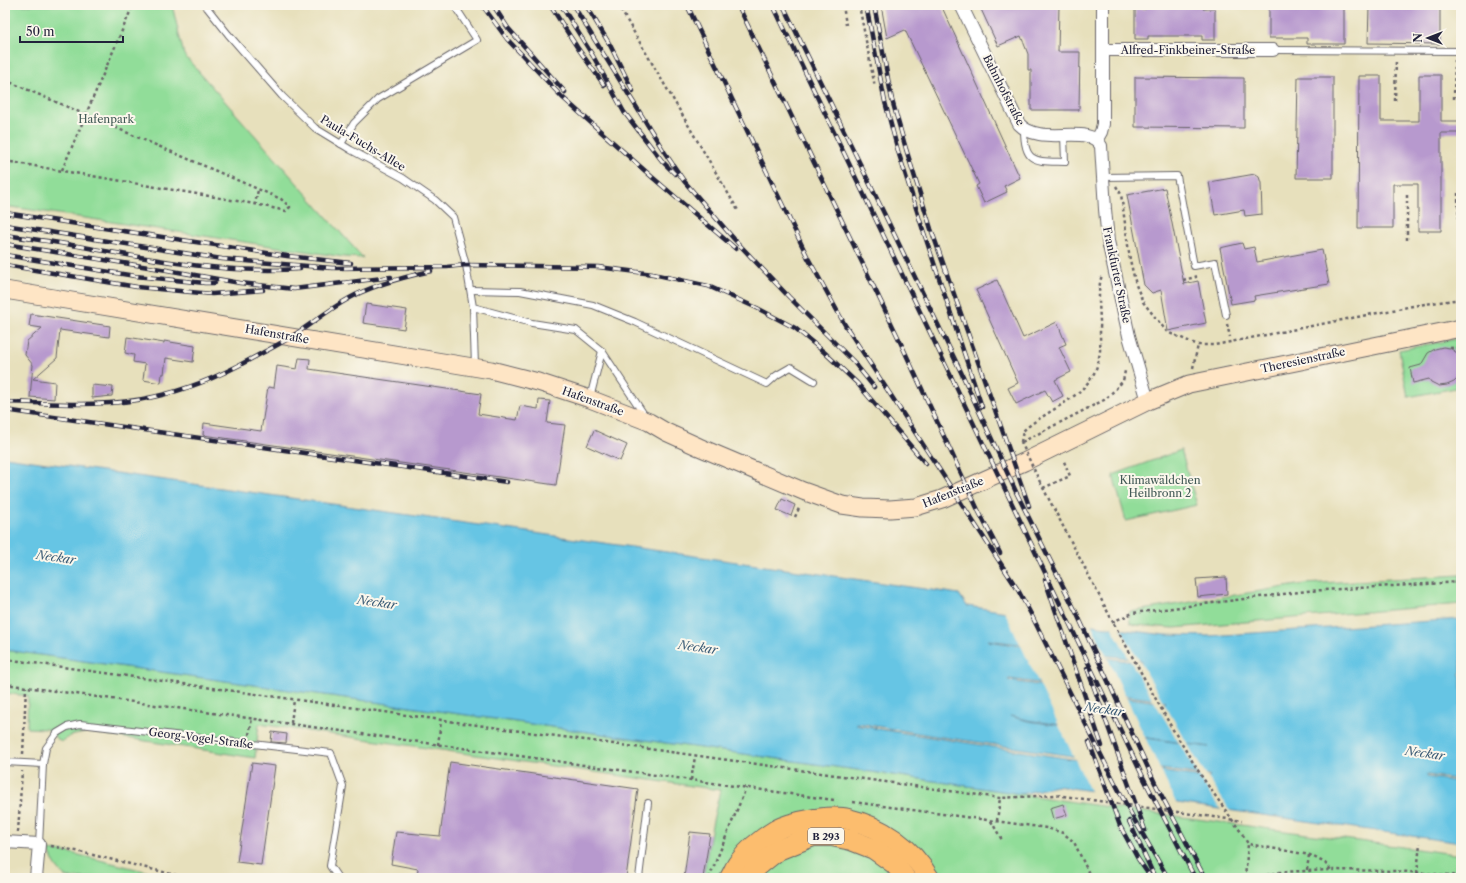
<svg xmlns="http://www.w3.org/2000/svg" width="1466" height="883" font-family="'Libre Caslon Text',serif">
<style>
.green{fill:#91dd99;stroke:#5a806a}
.water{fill:#66c5e4;stroke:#447490;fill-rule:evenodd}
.pier{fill:#e7e0bc}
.building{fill:#b799ce}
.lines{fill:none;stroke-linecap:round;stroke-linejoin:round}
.lane-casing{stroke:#676468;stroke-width:8}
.street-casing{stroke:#676468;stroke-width:14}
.secondary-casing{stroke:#676468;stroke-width:19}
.primary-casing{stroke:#676468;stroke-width:22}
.path{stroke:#676468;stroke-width:2.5;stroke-dasharray:3 3;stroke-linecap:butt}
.lane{stroke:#fff;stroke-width:6}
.street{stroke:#fff;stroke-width:12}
.secondary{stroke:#fee5c5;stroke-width:17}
.primary{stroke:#fcbd6e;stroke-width:20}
.rail-casing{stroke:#22223b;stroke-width:4.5}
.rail{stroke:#fbf7ec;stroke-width:3;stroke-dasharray:9;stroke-linecap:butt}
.path-bridge{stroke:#676468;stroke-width:2.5;stroke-dasharray:3 3;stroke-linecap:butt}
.labels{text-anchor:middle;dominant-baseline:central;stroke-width:4;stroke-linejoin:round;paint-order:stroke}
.shield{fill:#fbf7ec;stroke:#636270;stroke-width:1}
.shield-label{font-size:10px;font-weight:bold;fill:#22223b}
.street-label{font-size:11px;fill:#22223b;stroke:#fbf7ec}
.park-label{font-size:11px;fill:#435a57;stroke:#fbf7ec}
.water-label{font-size:12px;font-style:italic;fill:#3a5b76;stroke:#fbf7ec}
</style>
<rect width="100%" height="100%" fill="#fbf7ec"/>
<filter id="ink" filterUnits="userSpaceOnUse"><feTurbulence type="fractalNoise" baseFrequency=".025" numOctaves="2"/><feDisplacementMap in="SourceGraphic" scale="8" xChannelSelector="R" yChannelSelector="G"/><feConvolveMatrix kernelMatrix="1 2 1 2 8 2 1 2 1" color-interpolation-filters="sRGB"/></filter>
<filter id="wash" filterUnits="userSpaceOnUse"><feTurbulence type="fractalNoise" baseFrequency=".012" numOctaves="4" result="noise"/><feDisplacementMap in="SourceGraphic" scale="16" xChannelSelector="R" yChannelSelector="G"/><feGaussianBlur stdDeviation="0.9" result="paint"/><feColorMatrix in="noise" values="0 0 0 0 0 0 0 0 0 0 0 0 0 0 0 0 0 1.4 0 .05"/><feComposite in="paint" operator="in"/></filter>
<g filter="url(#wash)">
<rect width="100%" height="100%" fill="#e7e0bc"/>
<!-- green -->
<g class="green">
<path d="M5,5H172L184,55L363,258L344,257L5,206Z"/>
<path d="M1461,338V387L1408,397L1399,350Z"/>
<path d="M1181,450L1197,505L1126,521L1113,475Z"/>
<path d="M1461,575V604L1174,628L1136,625L1130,623L1129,612L1304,584Z"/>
<path d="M5,650L907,777L1094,805L1461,855V878H703L712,825L720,790L259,724L255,758L88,732L70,736L61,742L47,729L27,728L28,696L5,693Z"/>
<path d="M49,850L71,853L173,878H68C57,871 53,862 49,850Z"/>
</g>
<!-- water -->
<path class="water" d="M5,457L959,594L967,606L1126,630L1165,635L1209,636L1461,619V780L1427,775V777L1461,782V843L1057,786L1021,794L907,777L5,650ZM988,640L1141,660L1142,662L1141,663L988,641ZM1009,679L1164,701L1166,702L1165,703L1010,681L1008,680ZM1010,716L1027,720L1209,747L1028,721ZM857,723L935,736L1209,776L1210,777L1209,778L1065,758L879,729L857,725Z"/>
<!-- pier -->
<g class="pier">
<path d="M1004,610L1091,623L1177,805L1091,793Z"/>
<path d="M1111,626L1120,627L1202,769L1231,812L1222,811L1211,796L1137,673Z"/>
</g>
<g id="blocks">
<!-- building -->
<g class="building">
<path d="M881,5H941L1020,178L1004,186L1007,192L984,203L976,186L979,184L905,30L887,38Z"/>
<path d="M979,5H1059L1058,52H1080L1079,110H1031V70H1028V54L1021,36L998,46Z"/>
<path d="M1146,5H1203V9H1215V40H1202V36H1148V39H1135V9H1146Z"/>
<path d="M1269,5H1324V6L1344,7V44H1307V38H1269Z"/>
<path d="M1369,7H1440V44L1368,43Z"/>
<path d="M1419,75H1441V121H1461V133H1441V231H1418V184H1393V228H1358L1359,76H1381V121H1419Z"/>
<path d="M1135,77L1244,78V128L1135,127Z"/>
<path d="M1298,77H1333V178H1296Z"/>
<path d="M1255,174L1259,177L1261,183L1262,214L1245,216L1244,210L1215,215L1209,182Z"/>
<path d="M1165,188L1184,284L1198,281L1206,323L1168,331L1161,290L1152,293L1144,285L1127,195Z"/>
<path d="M1242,243L1244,249L1254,247L1257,262L1322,250L1329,284L1254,296L1255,300L1231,304L1220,248Z"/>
<path d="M997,280L1023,338L1057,322L1066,344L1059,347L1071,372L1055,380L1063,396L1052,402L1045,390L1016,404L1008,388L1018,383L976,290Z"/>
<path d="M366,304L407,310L404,329L363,323Z"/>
<path d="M31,314L110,326L109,337L60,330L57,358L33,379L55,382L54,399L30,397L33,365L25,355L27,341L42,328L29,326Z"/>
<path d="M127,337L164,343V341L195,346L193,362L166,358L164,374H162L161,383L143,380L145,364L133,362L134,355L125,353Z"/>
<path d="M1443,347L1450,348L1457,353L1461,360L1460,376L1454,382L1447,385L1439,386L1431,382L1429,379L1413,383L1410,368L1421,365L1428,353L1435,349Z"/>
<path d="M299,358L310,359L309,369L481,394L478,414L517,420L520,406L538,409L539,400L550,401L547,423L565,425L556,485L203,435L204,423L261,431L268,387L274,388L277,366L297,369Z"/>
<path d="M92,385L113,387L112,396L92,398Z"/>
<path d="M594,430L627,445L620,461L587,446Z"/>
<path d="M782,499L795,505L791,516L777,510Z"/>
<path d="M1226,577L1227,594L1198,597L1196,579Z"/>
<path d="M272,732L287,734L286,743L271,742Z"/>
<path d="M450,762L638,789L626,878H417L418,869L391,864L396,832L440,836Z"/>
<path d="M252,763L275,766L261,865L237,862Z"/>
<path d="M1063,804L1067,815L1053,819L1050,808Z"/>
<path d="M690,832L710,834L703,878H684Z"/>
</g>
</g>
</g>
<g filter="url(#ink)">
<use href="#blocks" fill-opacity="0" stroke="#676468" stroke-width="1"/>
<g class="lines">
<defs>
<g id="lane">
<path d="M205,5L228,34L282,96L315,128L351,150L403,178L435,200L453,217L466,265L473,307L532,323L576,330L602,351L645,416"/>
<path d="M1273,50L1461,51"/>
<path d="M1024,129C1024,164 1035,161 1065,162L1064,135"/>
<path d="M341,144L354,123L378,99L477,40L454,5"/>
<path d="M1103,177L1177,176L1194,266L1215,262L1226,315"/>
<path d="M471,290L520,291L593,305L635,322L767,384L777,375L791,367L814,381"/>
<path d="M473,307L475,366"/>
<path d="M590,398L602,351"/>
<path d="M5,762L43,764"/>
<path d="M39,844L43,764L46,748L57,733L67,727L80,724L331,753L343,786L330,866L338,878"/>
<path d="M639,878L648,803"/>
</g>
<g id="street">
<path d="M961,5L1019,124C1041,148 1089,122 1101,146L1105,209L1108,241L1129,336L1148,401"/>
<path d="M1103,50H1273"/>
<path d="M1097,139L1101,132L1103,124V5"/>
<path d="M5,842L39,844L36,878"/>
</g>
<path id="secondary" d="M5,290L491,370L538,382L590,399L649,422L666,432L699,447L803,491L842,505L863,508L890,509L916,507L942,499L1024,462L1148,401L1189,384L1461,328"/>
<g id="primary">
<path d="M730,878C733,873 735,867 739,862C748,850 763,838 776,830C787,824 802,821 814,819C824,818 837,816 848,819C882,827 911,847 929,878"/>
<path d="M747,878L758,866L778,850L813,836H832L851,840L874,849L895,864L905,878"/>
</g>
</defs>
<!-- lane casing -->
<use href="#lane" class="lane-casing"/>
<!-- street casing -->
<use href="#street" class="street-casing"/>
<!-- secondary casing -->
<use href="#secondary" class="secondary-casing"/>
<!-- primary casing -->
<use href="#primary" class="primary-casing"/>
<!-- path -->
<g class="path">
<path d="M618,5L739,212"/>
<path d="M843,5L846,25"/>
<path d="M859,5L875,87"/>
<path d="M5,80L281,199L290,207L286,211L255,204"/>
<path d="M1454,99L1455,59"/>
<path d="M1395,101L1396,59"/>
<path d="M5,161L255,204L258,190"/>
<path d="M62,170L133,5"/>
<path d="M1116,186L1121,194L1130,260L1136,285L1143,302L1167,332L1198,345H1215L1418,305L1461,299"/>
<path d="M1458,193L1459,242"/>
<path d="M1407,195V242"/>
<path d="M1183,280L1196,277L1195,274"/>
<path d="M1227,324L1230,337"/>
<path d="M1450,348L1461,347"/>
<path d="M1193,368L1198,345"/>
<path d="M1021,442L1023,431C1048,408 1094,396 1099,357C1101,349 1100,341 1100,333C1101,314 1096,293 1102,275"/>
<path d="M1022,442L1106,399L1123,381L1125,371H1127"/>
<path d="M1040,482L1114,624"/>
<path d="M1043,488L1070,476L1063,459"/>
<path d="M795,517L800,506"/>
<path d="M1112,622L1133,613L1307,591L1461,582"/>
<path d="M5,659L1000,798L1056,795L1242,821"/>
<path d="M5,684L834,800"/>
<path d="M291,723L294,700"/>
<path d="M249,735L252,718"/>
<path d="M438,745L441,721"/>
<path d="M23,754L26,687"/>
<path d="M691,780L695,757"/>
<path d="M853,802L1047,828L1063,833L1074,842L1091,878"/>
<path d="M991,821L1002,840"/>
<path d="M997,821L1000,798"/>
<path d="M18,832L22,771"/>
<path d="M1243,835L1248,844L1310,855L1325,863L1331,870"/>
<path d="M51,846L72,850L188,878"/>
<path d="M1307,870L1309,855"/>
<path d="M1417,873L1420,843"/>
<path d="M709,878L746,788"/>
<path d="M1245,878L1248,844"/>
<path d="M1255,878L1280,872L1331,870L1396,871L1461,876"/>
</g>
<!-- lane -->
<use href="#lane" class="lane"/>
<!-- street -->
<use href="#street" class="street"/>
<!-- secondary -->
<use href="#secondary" class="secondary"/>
<!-- primary -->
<use href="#primary" class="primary"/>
<defs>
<g id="rail">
<path d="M482,5L507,39L562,97L652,177L736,249"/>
<path d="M493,5L508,28L565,92"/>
<path d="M550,5L577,47L604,85"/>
<path d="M561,5L593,56L624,112L663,162L675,174"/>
<path d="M573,5L665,153L684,181L734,239L789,297L853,361L874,387"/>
<path d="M586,5L610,45L633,91"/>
<path d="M687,5L808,258L845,325L1018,590L1031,614L1114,781L1135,821L1168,878"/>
<path d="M738,5L897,335L978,510L1000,553"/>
<path d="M773,5L1143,777L1195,878"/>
<path d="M783,5L961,372L1017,494L1077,614L1155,783L1205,878"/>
<path d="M866,5L885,102L898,151L923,230L982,407"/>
<path d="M874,5L892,100L906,149L931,229L1029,506"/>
<path d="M5,213L287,256L351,263"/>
<path d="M5,225L222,259L332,268L447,267L466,265L598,267L653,274L708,286L757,308L795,328L824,352L857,383L926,464"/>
<path d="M5,235C31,239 57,242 83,247C155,260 227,274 300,269"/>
<path d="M5,244L167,270L240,283L294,289L391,277"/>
<path d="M5,255L135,276L205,283H215"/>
<path d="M5,265L137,287L212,294L263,290"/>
<path d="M5,402C53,403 105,408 153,397C187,390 220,376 251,359C264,352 278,345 291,337C310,325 328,310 348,299C372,285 404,277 431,271"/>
<path d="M5,410L507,482"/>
<path d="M1045,580L1102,746"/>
<path d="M1087,668L1145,830"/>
<path d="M1089,742L1120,826L1138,859L1149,875"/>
<path d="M1129,821L1155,878"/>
</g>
</defs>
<!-- rail casing -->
<use href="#rail" class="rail-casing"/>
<!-- rail -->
<use href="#rail" class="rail"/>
<!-- path-bridge -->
<g class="path-bridge">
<path d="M1021,442L1040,482"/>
<path d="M1114,624L1172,728L1202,777L1243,835"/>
</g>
</g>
</g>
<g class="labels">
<!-- shield labels -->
<rect class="shield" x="808" y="828" width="36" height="16" rx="3"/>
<g class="shield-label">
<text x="826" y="836">B 293</text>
</g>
<!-- street labels -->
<g class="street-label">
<text x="1188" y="50">Alfred-Finkbeiner-Straße</text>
<text transform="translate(1004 90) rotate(63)">Bahnhofstraße</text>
<text transform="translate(363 143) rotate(31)">Paula-Fuchs-Allee</text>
<text transform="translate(1117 275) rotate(78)">Frankfurter Straße</text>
<text transform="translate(277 334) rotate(10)">Hafenstraße</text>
<text transform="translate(1303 360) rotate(-12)">Theresienstraße</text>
<text transform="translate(593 401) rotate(20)">Hafenstraße</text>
<text transform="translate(953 492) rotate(-22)">Hafenstraße</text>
<text transform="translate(201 738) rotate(7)">Georg-Vogel-Straße</text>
</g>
<!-- park labels -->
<g class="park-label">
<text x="106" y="119">Hafenpark</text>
<text x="1160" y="480">Klimawäldchen<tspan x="1160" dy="13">Heilbronn 2</tspan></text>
</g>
<!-- water labels -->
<g class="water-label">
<text transform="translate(56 557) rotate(8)">Neckar</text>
<text transform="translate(377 602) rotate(8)">Neckar</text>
<text transform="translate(698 647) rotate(8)">Neckar</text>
<text transform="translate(1104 709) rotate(8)">Neckar</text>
<text transform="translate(1425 753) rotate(8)">Neckar</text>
</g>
</g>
<!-- margin -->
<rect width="1466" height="883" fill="none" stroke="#fbf7ec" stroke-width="20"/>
<!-- north arrow -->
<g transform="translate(1428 38) rotate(270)" stroke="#fbf7ec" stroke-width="3" paint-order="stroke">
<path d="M0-3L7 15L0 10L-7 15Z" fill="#22223b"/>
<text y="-6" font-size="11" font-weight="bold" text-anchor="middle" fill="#22223b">N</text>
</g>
<!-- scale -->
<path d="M20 36v6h103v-6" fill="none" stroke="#22223b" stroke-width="2"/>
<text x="26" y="36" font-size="12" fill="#22223b" stroke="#fbf7ec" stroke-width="3" paint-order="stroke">50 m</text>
</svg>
